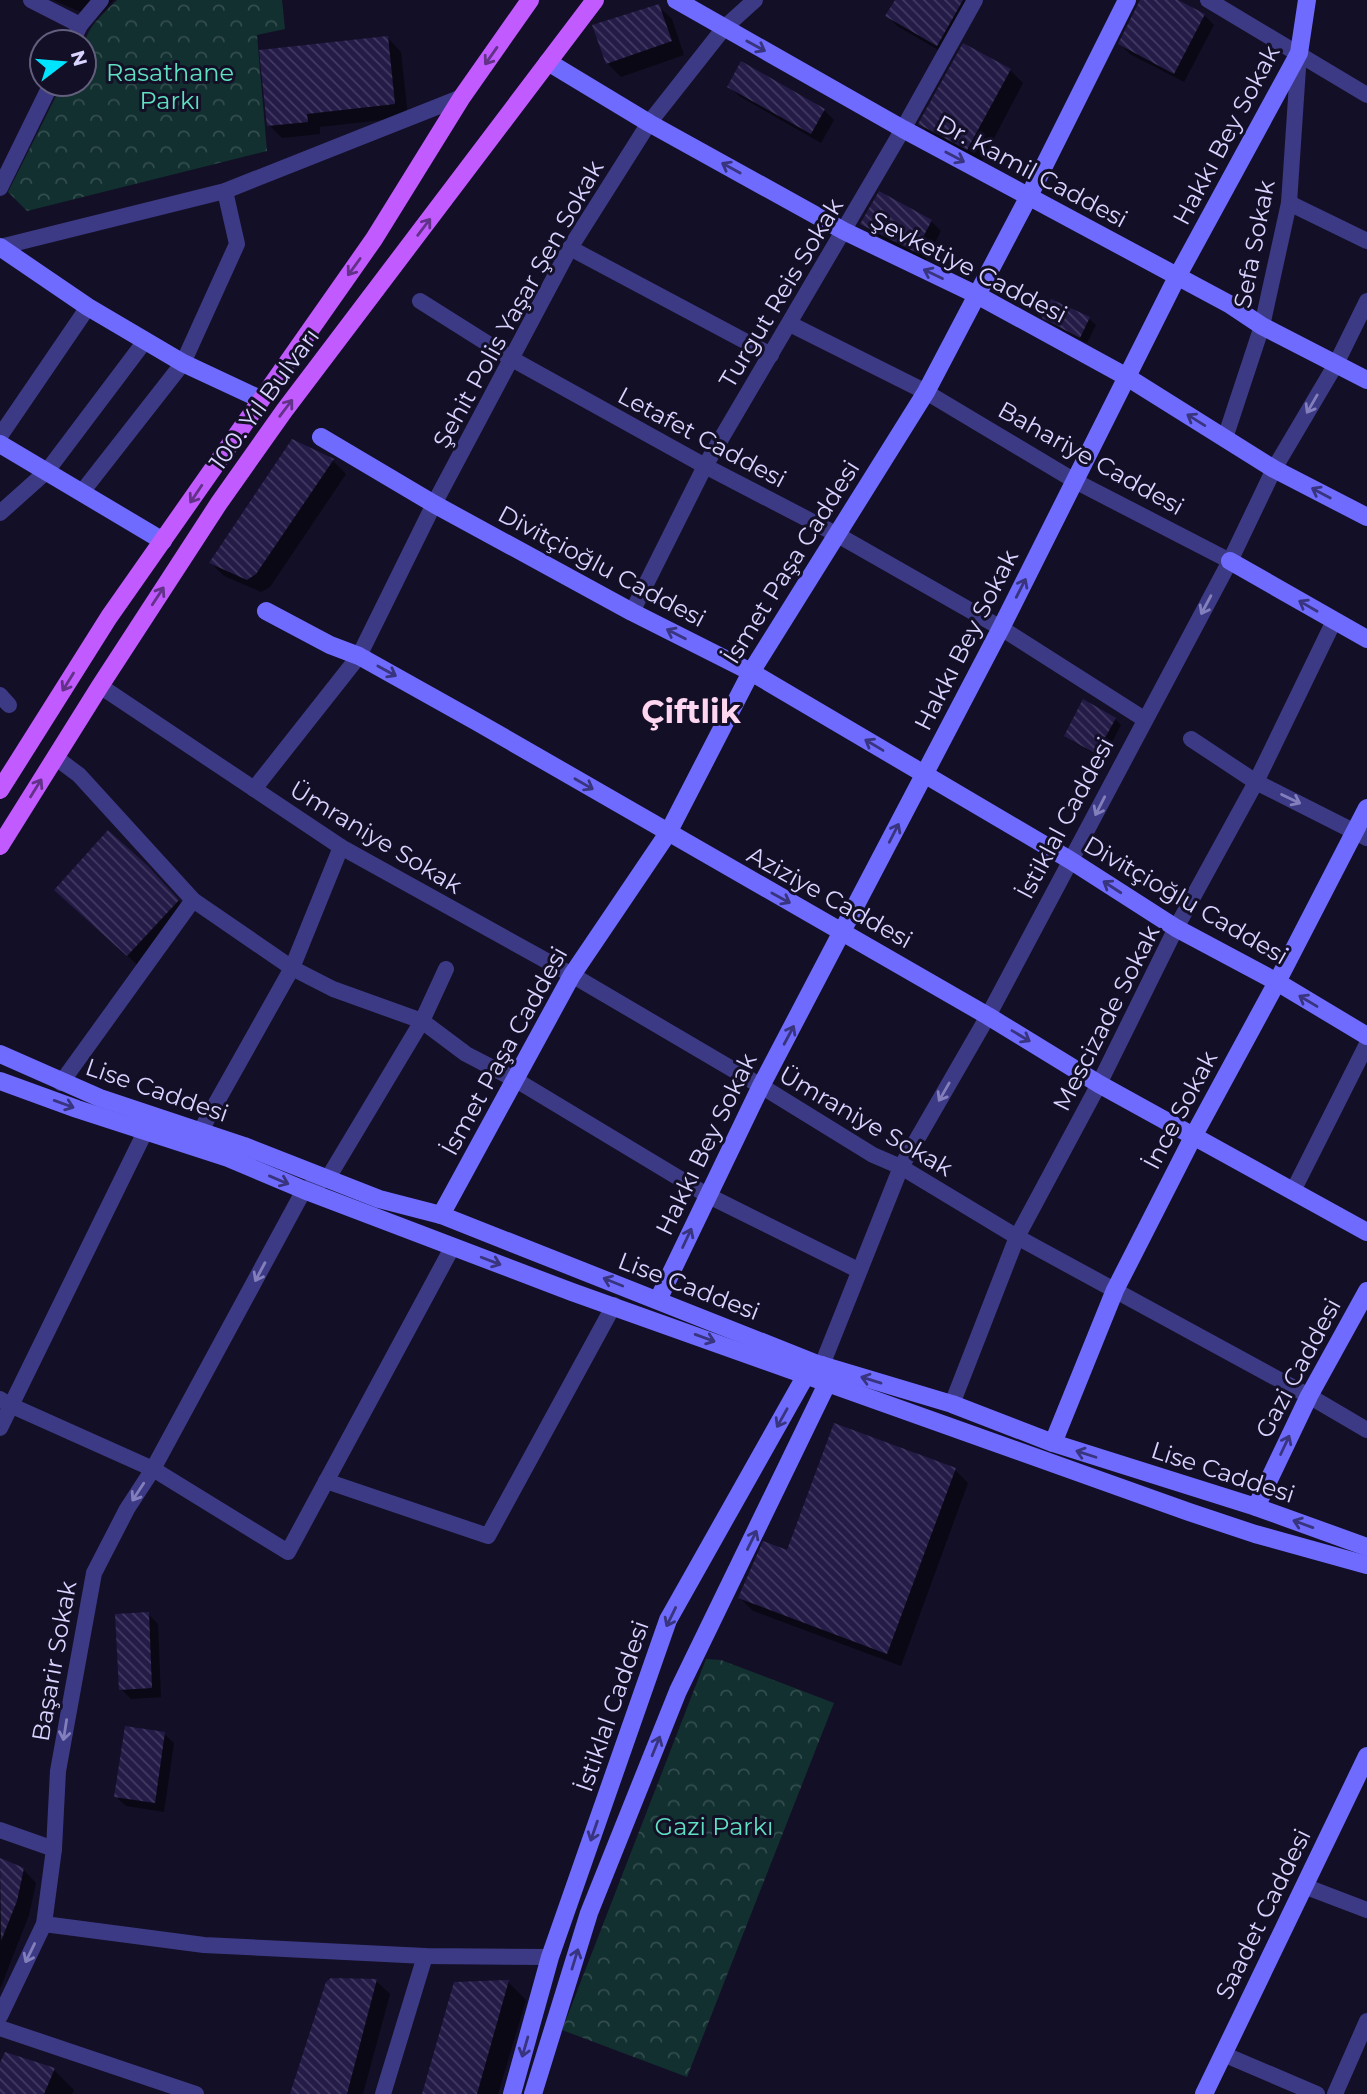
<svg xmlns="http://www.w3.org/2000/svg" width="1367" height="2094" font-family="Montserrat,sans-serif">
<style>
.park{fill:url(#park-crowns)}
.shadow{fill:#0007}
.building{fill:url(#building-back-hatch)}
.lines{fill:none;stroke-linecap:round;stroke-linejoin:round}
.street{stroke:#3d3a85;stroke-width:16}
.secondary{stroke:#6f6bff;stroke-width:18}
.primary{stroke:#c25bff;stroke-width:18}
.oneway{stroke:#38347d}
.oneway2{stroke:#623188}
.oneway3{stroke:#837fbc}
.labels{text-anchor:middle;dominant-baseline:central;stroke-width:6;stroke-linejoin:round;paint-order:stroke}
.park-label{font-size:24px;fill:#5fe0c0;stroke:#130f26}
.street-label{font-size:24px;fill:#d9d4ff;stroke:#130f26}
.district-label{font-size:32px;font-weight:bold;fill:#ffd6f0;stroke:#130f26}
</style>
<defs>
<pattern id="park-crowns" width="20" height="18" patternUnits="userSpaceOnUse" patternTransform="scale(1.75)"><rect width="20" height="18" fill="#12302f"/><path d="M2 6a3 3 0 1 1 6 0M12 15a3 3 0 1 1 6 0" fill="none" stroke="#344d4e"/></pattern>
<pattern id="building-back-hatch" width="6" height="6" patternUnits="userSpaceOnUse" patternTransform="scale(1.75)"><rect width="6" height="6" fill="#241b47"/><path d="M-1 5l2 2M0 0l6 6M5-1l2 2" fill="none" stroke="#433b63"/></pattern>
</defs>
<rect width="100%" height="100%" fill="#130f26"/>
<!-- park -->
<g class="park">
<path d="M117,0H282L285,29L257,35L267,151L27,211L8,192L62,84H84C84,34 80,36 117,0Z"/>
<path d="M706,1659L721,1660L834,1703L687,2077L562,2030Z"/>
</g>
<!-- shadow -->
<g class="shadow">
<path d="M53,0H114L96,19Z"/>
<path d="M897,0H974L947,55L897,26L887,16Z"/>
<path d="M1142,0H1174L1204,15L1214,25L1184,82L1130,54L1120,44Z"/>
<path d="M658,6L672,19L684,55L621,77L607,63Z"/>
<path d="M388,38L401,52L408,117L320,127V134L282,138L269,125Z"/>
<path d="M1010,70L1023,83L981,163L933,137L920,124Z"/>
<path d="M729,86L824,110L834,120L821,143L739,96Z"/>
<path d="M931,221L941,231L925,261L872,233L863,223Z"/>
<path d="M1052,301L1089,319L1096,325L1087,343L1051,324L1044,317Z"/>
<path d="M293,442L333,461L346,474L270,587L261,592L224,576L211,563Z"/>
<path d="M1115,719L1121,725L1103,759L1072,741L1066,735Z"/>
<path d="M161,882L191,914L141,968L69,903Z"/>
<path d="M955,1470L968,1483L901,1666L753,1611L740,1598L788,1552Z"/>
<path d="M148,1614L158,1624L161,1697L131,1699L121,1689Z"/>
<path d="M164,1734L174,1743L164,1812L126,1806L116,1797Z"/>
<path d="M0,1860L23,1869L36,1883L29,1915L0,1989Z"/>
<path d="M376,1981L390,1994L363,2094H292Z"/>
<path d="M508,1982L526,2000L498,2094H425Z"/>
<path d="M0,2068L54,2070L74,2090L72,2094H0Z"/>
</g>
<!-- building -->
<g class="building">
<path d="M895,0H963L937,46L885,16Z"/>
<path d="M1140,0H1178L1205,14L1174,74L1118,44Z"/>
<path d="M659,4L672,41L606,64L592,25Z"/>
<path d="M388,36L395,104L307,114L308,122L267,126L259,50Z"/>
<path d="M963,43L1011,69L967,150L918,124Z"/>
<path d="M741,61L825,109L811,134L727,87Z"/>
<path d="M879,191L932,220L915,252L860,224Z"/>
<path d="M1051,299L1090,317L1080,338L1042,318Z"/>
<path d="M292,439L334,459L256,574L247,580L209,563Z"/>
<path d="M1083,699L1116,718L1096,754L1064,736Z"/>
<path d="M108,830L148,866L179,900L127,956L54,890Z"/>
<path d="M834,1423L956,1468L887,1654L738,1598L763,1541L787,1550Z"/>
<path d="M149,1612L152,1688L119,1690L115,1614Z"/>
<path d="M125,1726L165,1732L155,1803L114,1797Z"/>
<path d="M0,1858L24,1868L17,1901L1,1941Z"/>
<path d="M331,1978L377,1979L347,2094H290L326,1982Z"/>
<path d="M509,1980L477,2094H422L454,1982Z"/>
<path d="M5,2052L55,2068L44,2094H0V2063Z"/>
</g>
<g class="lines">
<!-- street -->
<g class="street">
<path d="M31,0L80,25"/>
<path d="M1208,0L1367,95"/>
<path d="M72,42L80,25L101,0"/>
<path d="M0,188L51,84"/>
<path d="M1289,203L1367,241"/>
<path d="M0,247L225,191L462,97"/>
<path d="M570,248L771,355"/>
<path d="M420,301L512,359L705,466L836,534L1001,628L1144,719"/>
<path d="M790,324L926,392L1075,481L1230,561"/>
<path d="M0,436L88,307"/>
<path d="M1225,438L1262,326L1289,203L1299,53"/>
<path d="M82,492L183,363L237,244L225,191"/>
<path d="M0,513L47,471L145,341"/>
<path d="M632,612L705,466L903,129L975,0"/>
<path d="M100,686L341,847L572,975L761,1086L873,1155L901,1167L1017,1237L1309,1396L1367,1430"/>
<path d="M0,695L9,705"/>
<path d="M1191,739L1256,782L1367,838"/>
<path d="M55,757L79,775L193,900L292,968L333,989L422,1021L466,1054L516,1080L707,1195L858,1270"/>
<path d="M254,789L359,656L434,504L570,248L649,123L724,28L755,0"/>
<path d="M61,1083L193,900"/>
<path d="M201,1130L292,968L341,847"/>
<path d="M1293,1191L1367,1044"/>
<path d="M822,1365L901,1167L988,1016L1230,561L1274,469L1336,364L1367,301"/>
<path d="M0,1399L10,1405L153,1469L288,1552L453,1246"/>
<path d="M952,1404L1017,1237L1099,1084L1176,928L1256,782L1334,621"/>
<path d="M0,1428L145,1132"/>
<path d="M326,1481L488,1536L614,1305"/>
<path d="M0,1830L54,1849"/>
<path d="M1304,1886L1367,1910"/>
<path d="M44,1924L204,1945L425,1956L550,1957"/>
<path d="M0,2016L44,1924L54,1849L58,1771L94,1573L127,1509L153,1469L304,1190L328,1178L422,1021L446,969"/>
<path d="M0,2028L196,2094"/>
<path d="M1223,2054L1317,2094"/>
<path d="M383,2094L425,1956"/>
<path d="M1335,2094L1367,2021"/>
</g>
<!-- secondary -->
<g class="secondary">
<path d="M676,0L903,129L1229,304L1262,326L1367,380"/>
<path d="M548,62L649,123L844,231L977,295L1127,377L1274,469L1367,517"/>
<path d="M0,247L88,307L183,363L260,399"/>
<path d="M321,437L434,504L632,612L751,672L1070,860L1176,928L1277,982L1367,1036"/>
<path d="M0,444L163,541"/>
<path d="M1230,561L1367,639"/>
<path d="M266,611L330,645L359,656L477,722L988,1016L1099,1084L1367,1232"/>
<path d="M0,1054L100,1098L244,1146L379,1199L441,1215L815,1363L952,1404L1053,1443L1256,1507L1367,1547"/>
<path d="M0,1081L77,1109L228,1158L304,1190L572,1292L1189,1512L1255,1534L1367,1565"/>
<path d="M441,1215L572,975L668,833L751,672L926,392L1029,196L1127,0"/>
<path d="M658,1300L761,1086L1001,628L1177,277L1299,53L1307,0"/>
<path d="M1053,1443L1115,1290L1194,1135L1277,982L1367,808"/>
<path d="M1256,1507L1309,1396L1367,1291"/>
<path d="M512,2094L550,1957L668,1620L806,1375L822,1365L826,1382L825,1388L678,1691L589,1913L533,2094"/>
<path d="M1204,2094L1367,1756"/>
</g>
<!-- primary -->
<g class="primary">
<path d="M0,790L109,617L374,239L462,97L530,0"/>
<path d="M0,846L100,686L219,503L284,411L595,0"/>
</g>
</g>
<!-- one-way arrows -->
<defs><path id="oneway-shaft" d="M-6 0H5M1.5-3L5.5 0L1.5 3" fill="none" stroke-width="1.6" stroke-linecap="round" stroke-linejoin="round" transform="scale(1.75)"/></defs>
<g class="oneway">
<use href="#oneway-shaft" transform="translate(756 46) rotate(29)"/>
<use href="#oneway-shaft" transform="translate(955 157) rotate(28)"/>
<use href="#oneway-shaft" transform="translate(731 168) rotate(-151)"/>
<use href="#oneway-shaft" transform="translate(933 274) rotate(-154)"/>
<use href="#oneway-shaft" transform="translate(1196 420) rotate(-148)"/>
<use href="#oneway-shaft" transform="translate(1321 493) rotate(-152)"/>
<use href="#oneway-shaft" transform="translate(1021 588) rotate(-63)"/>
<use href="#oneway-shaft" transform="translate(1308 606) rotate(-150)"/>
<use href="#oneway-shaft" transform="translate(676 634) rotate(-153)"/>
<use href="#oneway-shaft" transform="translate(387 671) rotate(29)"/>
<use href="#oneway-shaft" transform="translate(874 745) rotate(-149)"/>
<use href="#oneway-shaft" transform="translate(584 784) rotate(30)"/>
<use href="#oneway-shaft" transform="translate(894 833) rotate(-63)"/>
<use href="#oneway-shaft" transform="translate(1112 887) rotate(-147)"/>
<use href="#oneway-shaft" transform="translate(781 898) rotate(29)"/>
<use href="#oneway-shaft" transform="translate(1308 1001) rotate(-149)"/>
<use href="#oneway-shaft" transform="translate(789 1035) rotate(-62)"/>
<use href="#oneway-shaft" transform="translate(1021 1036) rotate(31)"/>
<use href="#oneway-shaft" transform="translate(64 1104) rotate(20)"/>
<use href="#oneway-shaft" transform="translate(279 1180) rotate(23)"/>
<use href="#oneway-shaft" transform="translate(687 1238) rotate(-65)"/>
<use href="#oneway-shaft" transform="translate(491 1261) rotate(21)"/>
<use href="#oneway-shaft" transform="translate(613 1282) rotate(-158)"/>
<use href="#oneway-shaft" transform="translate(705 1338) rotate(20)"/>
<use href="#oneway-shaft" transform="translate(871 1380) rotate(-163)"/>
<use href="#oneway-shaft" transform="translate(782 1418) rotate(119)"/>
<use href="#oneway-shaft" transform="translate(1285 1445) rotate(-65)"/>
<use href="#oneway-shaft" transform="translate(1086 1454) rotate(-162)"/>
<use href="#oneway-shaft" transform="translate(1303 1524) rotate(-160)"/>
<use href="#oneway-shaft" transform="translate(752 1540) rotate(-64)"/>
<use href="#oneway-shaft" transform="translate(671 1617) rotate(116)"/>
<use href="#oneway-shaft" transform="translate(656 1746) rotate(-68)"/>
<use href="#oneway-shaft" transform="translate(594 1831) rotate(109)"/>
<use href="#oneway-shaft" transform="translate(575 1959) rotate(-73)"/>
<use href="#oneway-shaft" transform="translate(525 2047) rotate(106)"/>
</g>
<g class="oneway2">
<use href="#oneway-shaft" transform="translate(491 56) rotate(125)"/>
<use href="#oneway-shaft" transform="translate(424 227) rotate(-53)"/>
<use href="#oneway-shaft" transform="translate(354 267) rotate(126)"/>
<use href="#oneway-shaft" transform="translate(286 408) rotate(-53)"/>
<use href="#oneway-shaft" transform="translate(196 494) rotate(124)"/>
<use href="#oneway-shaft" transform="translate(158 596) rotate(-57)"/>
<use href="#oneway-shaft" transform="translate(68 682) rotate(122)"/>
<use href="#oneway-shaft" transform="translate(36 788) rotate(-58)"/>
</g>
<g class="oneway3">
<use href="#oneway-shaft" transform="translate(1312 404) rotate(120)"/>
<use href="#oneway-shaft" transform="translate(1206 605) rotate(118)"/>
<use href="#oneway-shaft" transform="translate(1291 799) rotate(26)"/>
<use href="#oneway-shaft" transform="translate(1100 806) rotate(117)"/>
<use href="#oneway-shaft" transform="translate(944 1092) rotate(120)"/>
<use href="#oneway-shaft" transform="translate(260 1272) rotate(118)"/>
<use href="#oneway-shaft" transform="translate(138 1492) rotate(123)"/>
<use href="#oneway-shaft" transform="translate(65 1730) rotate(99)"/>
<use href="#oneway-shaft" transform="translate(30 1953) rotate(116)"/>
</g>
<g class="labels">
<!-- park labels -->
<g class="park-label">
<text x="170" y="72">Rasathane<tspan x="170" dy="28">Parkı</tspan></text>
<text x="714" y="1826">Gazi Parkı</text>
</g>
<!-- street labels -->
<g class="street-label">
<text transform="translate(1226 135) rotate(-62)">Hakkı Bey Sokak</text>
<text transform="translate(1032 171) rotate(28)">Dr. Kamil Caddesi</text>
<text transform="translate(1254 244) rotate(-79)">Sefa Sokak</text>
<text transform="translate(969 267) rotate(27)">Şevketiye Caddesi</text>
<text transform="translate(781 293) rotate(-59)">Turgut Reis Sokak</text>
<text transform="translate(518 304) rotate(-61)">Şehit Polis Yaşar Şen Sokak</text>
<text transform="translate(264 399) rotate(-54)">100. Yıl Bulvarı</text>
<text transform="translate(702 437) rotate(28)">Letafet Caddesi</text>
<text transform="translate(1091 458) rotate(29)">Bahariye Caddesi</text>
<text transform="translate(791 562) rotate(-58)">İsmet Paşa Caddesi</text>
<text transform="translate(602 566) rotate(28)">Divitçioğlu Caddesi</text>
<text transform="translate(966 640) rotate(-63)">Hakkı Bey Sokak</text>
<text transform="translate(1065 818) rotate(-62)">İstiklal Caddesi</text>
<text transform="translate(376 837) rotate(31)">Ümraniye Sokak</text>
<text transform="translate(830 897) rotate(29)">Aziziye Caddesi</text>
<text transform="translate(1186 900) rotate(30)">Divitçioğlu Caddesi</text>
<text transform="translate(1106 1018) rotate(-63)">Mescizade Sokak</text>
<text transform="translate(504 1051) rotate(-61)">İsmet Paşa Caddesi</text>
<text transform="translate(157 1090) rotate(19)">Lise Caddesi</text>
<text transform="translate(1180 1110) rotate(-62)">İnce Sokak</text>
<text transform="translate(866 1121) rotate(30)">Ümraniye Sokak</text>
<text transform="translate(706 1144) rotate(-64)">Hakkı Bey Sokak</text>
<text transform="translate(689 1286) rotate(21)">Lise Caddesi</text>
<text transform="translate(1298 1368) rotate(-62)">Gazi Caddesi</text>
<text transform="translate(1223 1472) rotate(18)">Lise Caddesi</text>
<text transform="translate(54 1661) rotate(-80)">Başarir Sokak</text>
<text transform="translate(612 1706) rotate(-71)">İstiklal Caddesi</text>
<text transform="translate(1263 1914) rotate(-64)">Saadet Caddesi</text>
</g>
<!-- district labels -->
<g class="district-label">
<text x="691" y="711">Çiftlik</text>
</g>
</g>
<!-- north arrow -->
<g transform="translate(63 63) rotate(74)"><circle r="33" fill="#130f26" stroke="#625e7d" stroke-width="2"/>
<path d="M0-5L12 26L0 18L-12 26Z" fill="#00e5ff"/>
<text y="-10" font-size="19" font-weight="bold" text-anchor="middle" fill="#d9d4ff">N</text>
</g>
</svg>
